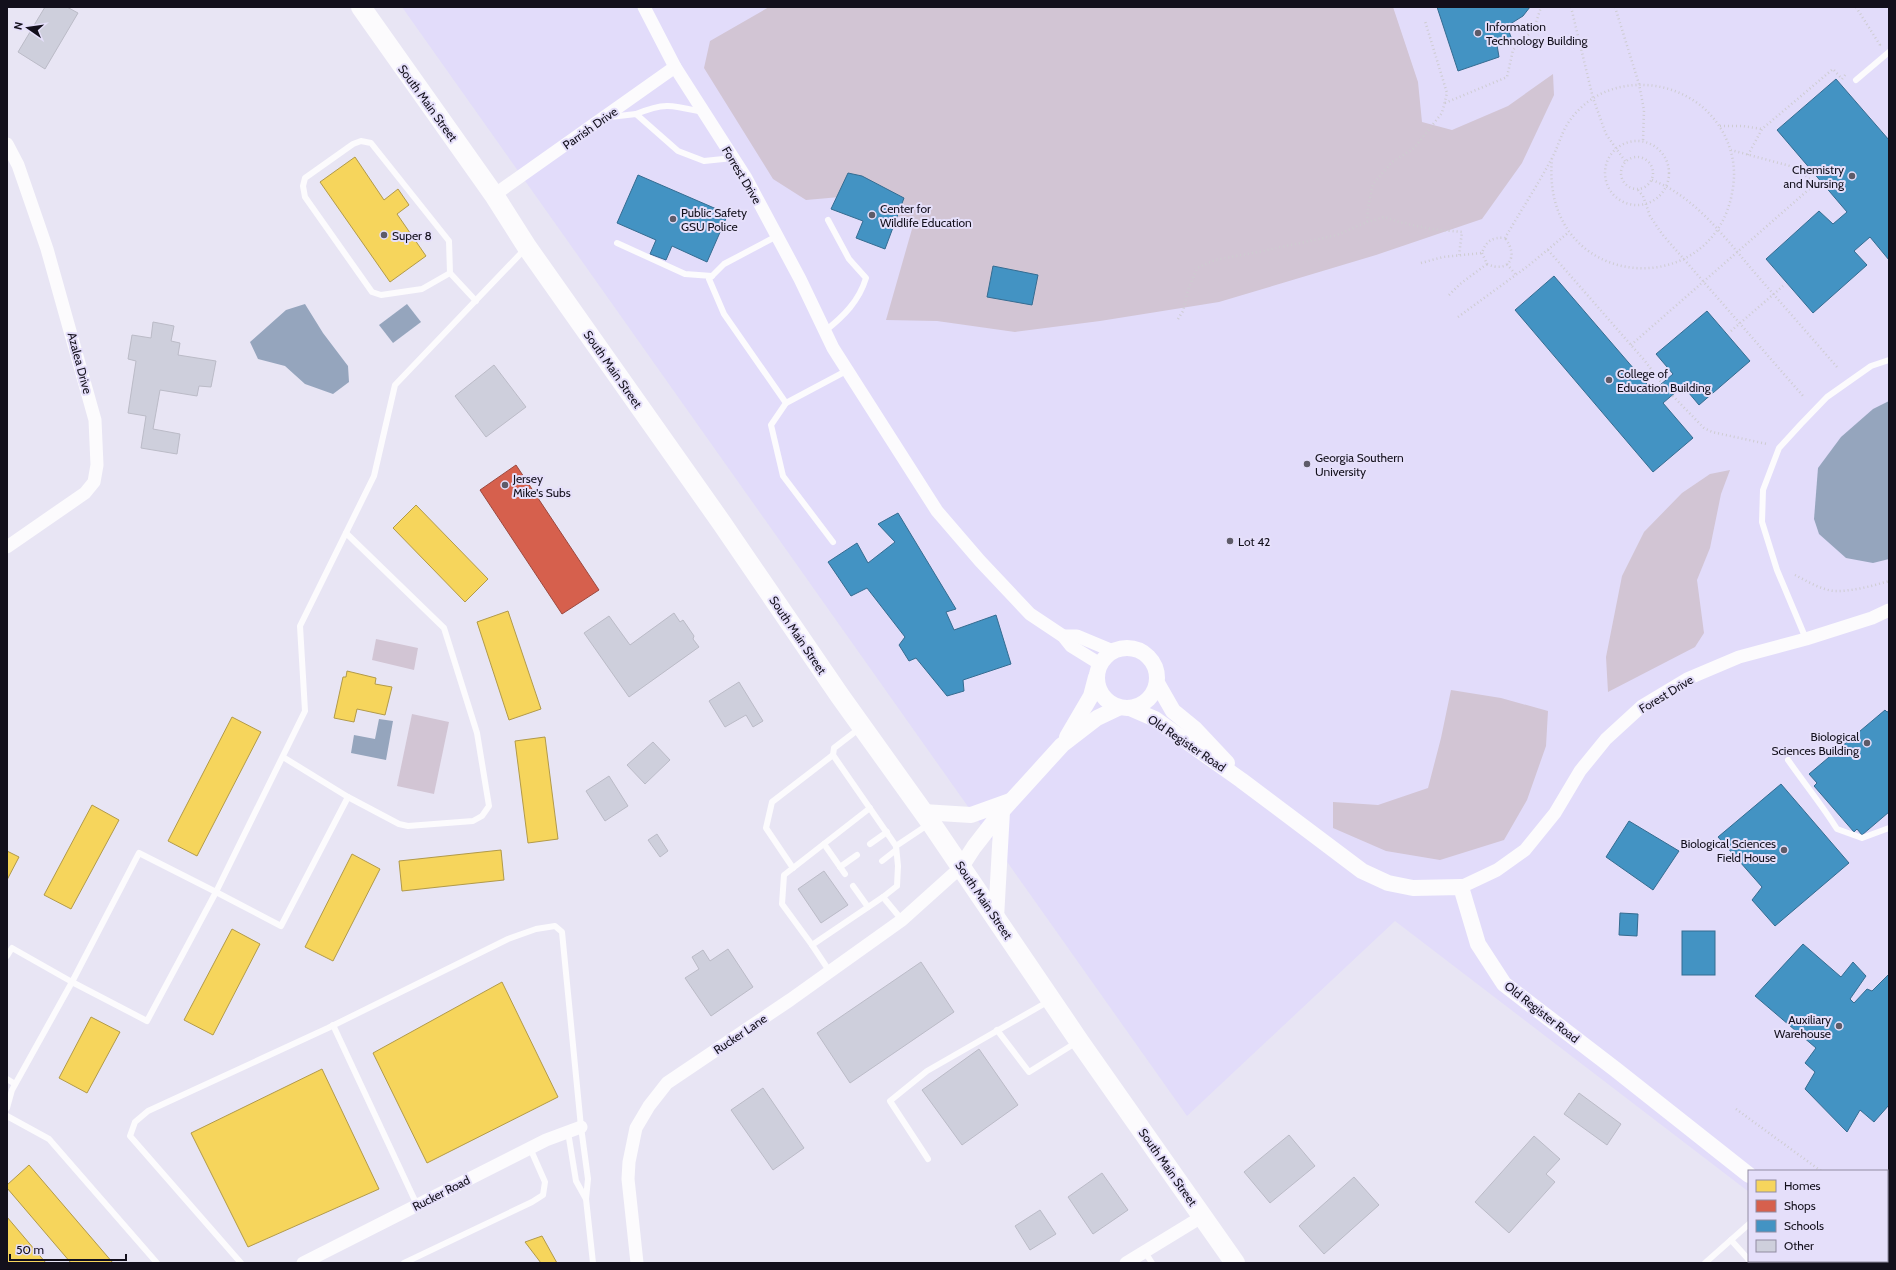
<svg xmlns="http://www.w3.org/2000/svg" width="1896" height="1270" font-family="Cabin,sans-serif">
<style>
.built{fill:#e2dcfa}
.green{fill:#d2c5d4}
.water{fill:#95a5bd}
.homes{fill:#f6d55c;stroke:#b29a49}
.shops{fill:#d6604d;stroke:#9c483e}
.schools{fill:#4393c3;stroke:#356c91}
.building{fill:#cecfdc;stroke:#bbbbc7}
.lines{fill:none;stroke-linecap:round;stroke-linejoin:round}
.path{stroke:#ceccd1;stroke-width:2.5;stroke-dasharray:1 3;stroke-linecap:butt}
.service{stroke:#fcfbfd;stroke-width:6}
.minor{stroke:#fcfbfd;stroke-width:13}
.tertiary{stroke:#fcfbfd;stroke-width:16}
.primary{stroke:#fcfbfd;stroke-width:20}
.poi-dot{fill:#5e5b68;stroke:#e5dffa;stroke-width:1.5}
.labels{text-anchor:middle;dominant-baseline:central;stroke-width:4;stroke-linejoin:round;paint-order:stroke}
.poi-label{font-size:12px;fill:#13101c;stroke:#e5dffa;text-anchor:start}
.street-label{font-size:12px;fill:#13101c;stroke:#e5dffa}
</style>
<rect width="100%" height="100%" fill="#e8e5f4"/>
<!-- built -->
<path class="built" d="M402,7H1889V1263H1827L1825,1261H1887V1171H1749V1192L1395,921L1187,1116Z"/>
<!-- green -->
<g class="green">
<path d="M769,7H1393L1418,82L1422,122L1452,130L1508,106L1553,74L1554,95L1522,163L1482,219L1376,255L1219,302L1100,321L1015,332L937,321L886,320L914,222L840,197L806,200L773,179L704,68L710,41Z"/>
<path d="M1730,470L1721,494L1710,548L1697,580L1704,633L1695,647L1608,692L1606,657L1622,576L1644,532L1682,493L1710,474Z"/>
<path d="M376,639L418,648L414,670L372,660Z"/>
<path d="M1451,690L1501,698L1548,711L1546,746L1527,800L1504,840L1440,860L1386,851L1333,828V802L1378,805L1428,788L1441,738Z"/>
<path d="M412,714L449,722L434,794L397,786Z"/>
</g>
<!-- water -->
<g class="water">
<path d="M305,304L323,333L348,366L349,382L333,394L305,384L285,366L258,359L250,342L286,310Z"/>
<path d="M407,304L421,322L393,343L379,325Z"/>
<path d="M1889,401V559L1873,563L1846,558L1819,534L1814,519L1818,468L1841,437L1873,409Z"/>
<path d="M379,719L393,721L386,760L351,753L354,735L375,739Z"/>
</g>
<!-- homes -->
<g class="homes">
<path d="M355,157L384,200L398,189L409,205L397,214L426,256L390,282L320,182Z"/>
<path d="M416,505L488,579L465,602L393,528Z"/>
<path d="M508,611L541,709L509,720L477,622Z"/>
<path d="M347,671L376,678L375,684L392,687L385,715L357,709L354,722L334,718L343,677H346Z"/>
<path d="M232,717L261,732L197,856L168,841Z"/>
<path d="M545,737L558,839L528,843L515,741Z"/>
<path d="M92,805L119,820L71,909L44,895Z"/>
<path d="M501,850L504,880L402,891L399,861Z"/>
<path d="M7,851L19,857L7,880Z"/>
<path d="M352,854L380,869L333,961L305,947Z"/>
<path d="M232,929L260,944L213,1035L184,1020Z"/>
<path d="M502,982L558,1097L427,1163L373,1053Z"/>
<path d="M91,1017L120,1032L87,1093L59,1078Z"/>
<path d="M322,1069L379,1189L248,1247L191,1133Z"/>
<path d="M29,1165L113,1263H71L7,1188V1185Z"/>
<path d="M7,1217L46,1263H7Z"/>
<path d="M542,1236L557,1263H541L525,1242Z"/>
</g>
<!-- shops -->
<path class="shops" d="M516,465L599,590L562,614L480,490Z"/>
<!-- schools -->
<g class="schools">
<path d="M1437,7H1530L1523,16L1507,26L1512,40L1497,45L1499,57L1458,71Z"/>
<path d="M1836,79L1889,140V260L1870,237L1854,251L1867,265L1813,313L1766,259L1819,211L1833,224L1847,212L1777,130Z"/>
<path d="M848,173L862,176L904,198L885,249L856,238L863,221L831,209Z"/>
<path d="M638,175L728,214L707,262L672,246L666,260L650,254L656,240L617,223Z"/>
<path d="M993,266L1038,275L1032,305L987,297Z"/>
<path d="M1554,276L1653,391L1673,374L1656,354L1707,311L1750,361L1699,405L1683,386L1663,403L1693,438L1653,472L1515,310Z"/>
<path d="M898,513L956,609L946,612L954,630L996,615L1011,664L963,680L964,691L947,696L916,658L909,661L899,645L905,637L867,588L851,596L828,562L857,543L868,563L895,542L878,524Z"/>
<path d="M1885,710L1887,712L1889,711V812L1862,835L1857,829L1854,832L1814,786L1817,783L1809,774Z"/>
<path d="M1781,784L1849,863L1775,926L1752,900L1762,887L1718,837Z"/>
<path d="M1629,821L1679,851L1653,890L1606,857Z"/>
<path d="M1620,913L1638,914L1637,936L1619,935Z"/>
<rect x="1682" y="931" width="33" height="44"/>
<path d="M1803,944L1841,977L1853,962L1866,976L1850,999L1854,1003L1867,989L1872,991L1889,974V1105L1874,1122L1860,1110L1847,1132L1805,1089L1815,1072L1805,1063L1816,1048L1755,996Z"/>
</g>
<!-- building -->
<g class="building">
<path d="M45,7H67L78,13L45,69L18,52Z"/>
<path d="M153,322L174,326L171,341L180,343L178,355L216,361L211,387L199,386L197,396L160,390L153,429L180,434L177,454L141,448L146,416L128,413L136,361L128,359L132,335L151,338Z"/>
<path d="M494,365L526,407L486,437L455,396Z"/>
<path d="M674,613L680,622L683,620L694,636L693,639L699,647L629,697L584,633L609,616L630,645Z"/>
<path d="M739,682L763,721L753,727L746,715L725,727L709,701Z"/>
<path d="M653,742L670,760L645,784L627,765Z"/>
<path d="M609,776L628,806L605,821L586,791Z"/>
<path d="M657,834L668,851L660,857L648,840Z"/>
<path d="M824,871L848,905L821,923L798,889Z"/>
<path d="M728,949L753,987L711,1016L685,978L699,969L692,957L703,950L710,961Z"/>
<path d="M921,962L954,1012L850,1083L817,1033Z"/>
<path d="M979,1049L1018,1105L962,1145L922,1090Z"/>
<path d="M763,1088L804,1148L773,1170L731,1110Z"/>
<path d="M1579,1093L1621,1124L1607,1145L1564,1114Z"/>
<path d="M1289,1135L1315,1166L1270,1203L1244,1172Z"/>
<path d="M1534,1136L1560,1159L1546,1174L1555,1182L1509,1233L1475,1202Z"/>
<path d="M1102,1173L1128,1210L1093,1234L1068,1197Z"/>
<path d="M1354,1177L1379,1205L1324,1254L1299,1226Z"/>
<path d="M1040,1210L1056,1234L1030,1250L1015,1226Z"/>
</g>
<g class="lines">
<!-- path -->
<g class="path">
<path d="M1571,7L1593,98L1606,134L1625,161"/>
<path d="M1615,7L1639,84L1644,110L1643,141"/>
<path d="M1856,7L1880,45L1879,46"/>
<path d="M1445,103L1507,77L1513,50L1534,29L1541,7"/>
<path d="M1720,126H1743L1762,129"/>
<circle cx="1637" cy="173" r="32"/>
<path d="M1748,155L1762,129L1833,69L1842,79L1846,74"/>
<circle cx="1637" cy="173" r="16"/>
<path d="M1652,180C1696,197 1725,238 1755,273C1782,304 1810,336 1837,367"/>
<path d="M1638,190L1643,196L1650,216L1662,234L1803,396"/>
<path d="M1367,222L1384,217L1399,222L1431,229L1462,232L1459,255"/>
<path d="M1548,250L1645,361L1666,389L1704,428L1712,432L1767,444"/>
<path d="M1482,253L1487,264C1509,274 1519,256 1505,238"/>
<path d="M1421,263L1443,257L1482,253C1486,241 1492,237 1505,238C1520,212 1537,186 1551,160C1560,144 1561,130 1574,115C1604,79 1658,76 1696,102C1719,118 1735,147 1734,177C1727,306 1539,297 1552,158"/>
<path d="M1507,264L1516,275"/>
<path d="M1449,295L1460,284L1487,264"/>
<path d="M1458,317L1528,266L1569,232"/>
<path d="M1178,319L1183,311L1188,290L1197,268L1215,260L1263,251L1337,235L1367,222L1368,208L1373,184L1392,162L1414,148L1442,113L1447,93L1425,21"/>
<path d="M1731,331L1783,286"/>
<path d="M1631,345L1815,184L1804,174L1790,166L1731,150"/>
<path d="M1795,575C1807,581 1823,591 1836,591C1854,591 1872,586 1889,581"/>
<path d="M1736,1109L1821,1171"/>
<path d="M1887,1252L1889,1254"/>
</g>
<!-- service -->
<g class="service">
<path d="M1856,80L1889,52"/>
<path d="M636,114C665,102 672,105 702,112"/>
<path d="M610,117L636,114L678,151L704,161L733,158"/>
<path d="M777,236L724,264L709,279L724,314L786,403"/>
<path d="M617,243L685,274L712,276"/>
<path d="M450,273L422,289L381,295L372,292L305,197L303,186L305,178L353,144L361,141L371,143L449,241L450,273L476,301"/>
<path d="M825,331C844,316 859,301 866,278L849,259L828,220"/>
<path d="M346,533L444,628L477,733L489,806L482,816L473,821L408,826L399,824L348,797"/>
<path d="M833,542L783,476L771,425L786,403L848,370"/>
<path d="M1806,639L1777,570L1762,522L1763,490L1779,448L1801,424L1827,397L1871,366L1889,360"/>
<path d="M860,728L834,748L833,755L896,846"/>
<path d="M283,757L348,797L281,926L216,892L305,711L300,626L374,476L395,385L525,249"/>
<path d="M1788,760C1804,783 1822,805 1837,829L1862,838L1889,828"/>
<path d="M824,844L845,874"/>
<path d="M870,844L887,832"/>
<path d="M882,861L896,850"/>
<path d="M840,867L857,855"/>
<path d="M793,868L766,828L772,802L833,755"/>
<path d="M853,886L868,907"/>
<path d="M902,920L883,897L897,886L898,866L896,846L929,824"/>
<path d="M812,945L782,904L784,875L870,808"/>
<path d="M7,956L12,948L72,982L147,1021L216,892L139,853L72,982L12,1090L7,1108"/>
<path d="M830,972L812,945L883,897"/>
<path d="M333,1025L417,1205"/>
<path d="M997,1030L1029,1072L1077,1042"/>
<path d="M7,1079L15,1084"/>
<path d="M7,1116L49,1139L157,1263"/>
<path d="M568,1132L576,1181L586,1199"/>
<path d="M928,1159L890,1101L927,1071L1049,1001"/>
<path d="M1887,1207L1889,1205"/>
<path d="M1731,1240L1749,1260"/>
<path d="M1145,1252L1152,1263"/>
<path d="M241,1263L130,1136L135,1122L148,1111L328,1028L508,939L536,929L555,926L562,932L581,1127L588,1179L586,1199L593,1263"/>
<path d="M404,1263L532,1202L543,1195L545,1182L530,1148"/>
<path d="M1705,1263L1749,1224"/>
</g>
<!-- minor -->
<g class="minor">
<path d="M644,7L675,67L746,178L800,279L833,348L937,511L980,561L1030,614L1063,636L1071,646L1100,664"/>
<path d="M7,144L18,165L47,249L95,420L97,465L94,482L85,493L7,547"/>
<path d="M494,195L675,67"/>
<path d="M1063,636H1077L1113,651"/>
<path d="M1461,887L1497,870L1525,850L1555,813L1580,771L1606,739L1642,706L1687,679L1739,657L1806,639L1872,618L1889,610"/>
<path d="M303,1263L546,1140L581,1127"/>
<path d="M637,1263L628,1179L629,1162L636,1128L649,1106L667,1083L790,1000L902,920L961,867"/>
<path d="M1126,1263L1203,1216"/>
</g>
<!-- tertiary -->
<g class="tertiary">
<circle cx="1127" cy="678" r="30"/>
<path d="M1157,683L1173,711L1195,729L1227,763"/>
<path d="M1132,709L1155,719L1241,780L1362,871L1388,883L1413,888L1461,887L1478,944L1504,984L1615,1069L1749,1175"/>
<path d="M1067,737L1091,696L1096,677"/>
<path d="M923,812L971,815L1010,801"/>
<path d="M961,867L974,847L1002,811L1062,745L1097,718L1118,708"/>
<path d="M996,918L1002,811"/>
<path d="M1855,1261L1857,1263"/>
</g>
<!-- primary -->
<path class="primary" d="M361,7L494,195L527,247L721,522L840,696L931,823L1079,1041L1235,1263"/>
</g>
<!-- markers -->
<g class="poi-dot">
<circle cx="1478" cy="33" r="4"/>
<circle cx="1852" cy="176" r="4"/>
<circle cx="872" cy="215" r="4"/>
<circle cx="673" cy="219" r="4"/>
<circle cx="384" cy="235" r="4"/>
<circle cx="1609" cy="380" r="4"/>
<circle cx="1307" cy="464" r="4"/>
<circle cx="505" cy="485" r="4"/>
<circle cx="1230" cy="541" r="4"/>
<circle cx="1867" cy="743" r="4"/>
<circle cx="1784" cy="850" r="4"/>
<circle cx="1839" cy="1026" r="4"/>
</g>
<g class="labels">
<!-- poi labels -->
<g class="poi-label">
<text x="1486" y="26">Information<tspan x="1486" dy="14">Technology Building</tspan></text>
<text x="1844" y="169" text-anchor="end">Chemistry<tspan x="1844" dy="14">and Nursing</tspan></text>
<text x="880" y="208">Center for<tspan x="880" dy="14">Wildlife Education</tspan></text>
<text x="681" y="212">Public Safety<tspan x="681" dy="14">GSU Police</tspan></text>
<text x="392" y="235">Super 8</text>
<text x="1617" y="373">College of<tspan x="1617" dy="14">Education Building</tspan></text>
<text x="1315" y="457">Georgia Southern<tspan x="1315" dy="14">University</tspan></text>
<text x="513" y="478">Jersey<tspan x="513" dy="14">Mike's Subs</tspan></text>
<text x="1238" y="541">Lot 42</text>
<text x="1859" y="736" text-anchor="end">Biological<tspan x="1859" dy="14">Sciences Building</tspan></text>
<text x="1776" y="843" text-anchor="end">Biological Sciences<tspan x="1776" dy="14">Field House</tspan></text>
<text x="1831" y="1019" text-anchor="end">Auxiliary<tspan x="1831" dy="14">Warehouse</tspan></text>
</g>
<!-- street labels -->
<g class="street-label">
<text transform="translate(428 103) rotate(54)">South Main Street</text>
<text transform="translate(590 128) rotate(-35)">Parrish Drive</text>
<text transform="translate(742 175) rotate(59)">Forrest Drive</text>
<text transform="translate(80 363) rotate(75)">Azalea Drive</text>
<text transform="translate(613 369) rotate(55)">South Main Street</text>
<text transform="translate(798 635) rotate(56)">South Main Street</text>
<text transform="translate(1666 694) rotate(-31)">Forest Drive</text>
<text transform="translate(1187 743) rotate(34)">Old Register Road</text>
<text transform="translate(984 900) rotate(56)">South Main Street</text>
<text transform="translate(1542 1012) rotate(38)">Old Register Road</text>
<text transform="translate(740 1034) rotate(-34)">Rucker Lane</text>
<text transform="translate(1168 1167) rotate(55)">South Main Street</text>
<text transform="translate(441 1193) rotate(-27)">Rucker Road</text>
</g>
</g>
<!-- border -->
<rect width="1896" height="1270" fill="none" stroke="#13101c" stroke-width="16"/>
<!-- legend -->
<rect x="1748" y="1170" width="140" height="92" fill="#e5dffa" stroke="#918ca1"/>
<rect x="1756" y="1180" width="20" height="12" fill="#f6d55c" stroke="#918ca1"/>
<text x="1784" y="1190" font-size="12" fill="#13101c">Homes</text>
<rect x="1756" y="1200" width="20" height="12" fill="#d6604d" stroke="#918ca1"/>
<text x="1784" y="1210" font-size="12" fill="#13101c">Shops</text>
<rect x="1756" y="1220" width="20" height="12" fill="#4393c3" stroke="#918ca1"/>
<text x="1784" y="1230" font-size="12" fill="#13101c">Schools</text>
<rect x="1756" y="1240" width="20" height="12" fill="#cecfdc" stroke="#918ca1"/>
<text x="1784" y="1250" font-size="12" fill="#13101c">Other</text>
<!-- north arrow -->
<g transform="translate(28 28) rotate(283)" stroke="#e5dffa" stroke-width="3" paint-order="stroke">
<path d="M0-3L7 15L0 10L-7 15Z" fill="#13101c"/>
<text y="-6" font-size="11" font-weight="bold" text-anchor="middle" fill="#13101c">N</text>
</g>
<!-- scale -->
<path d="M10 1254v6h116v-6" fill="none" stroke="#13101c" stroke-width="2"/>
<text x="16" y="1254" font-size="12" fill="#13101c" stroke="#e5dffa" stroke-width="3" paint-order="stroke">50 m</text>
</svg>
